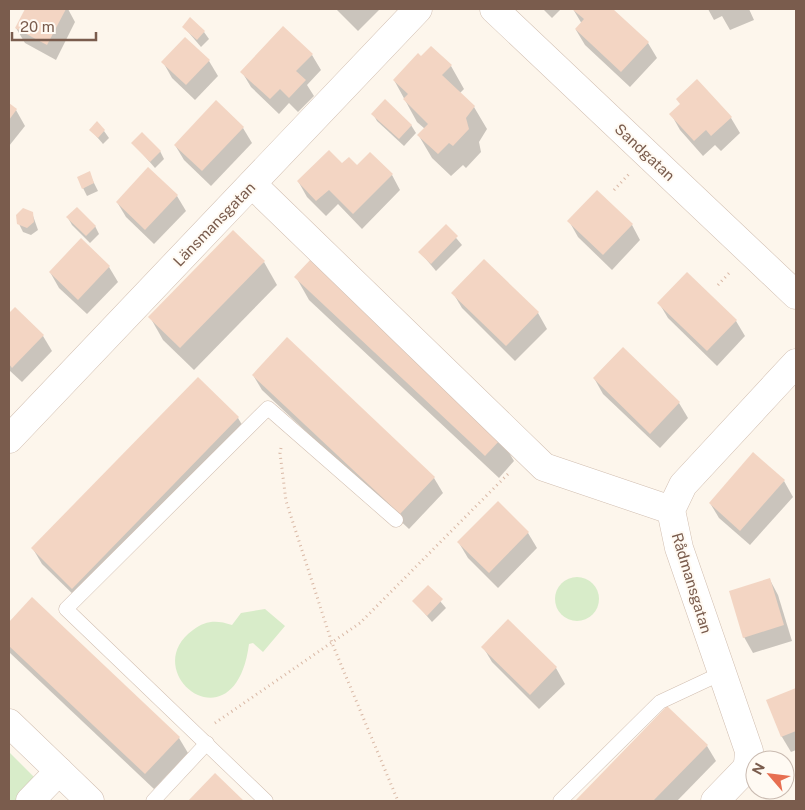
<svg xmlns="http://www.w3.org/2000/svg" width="805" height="810" font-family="'Public Sans',sans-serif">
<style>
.green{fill:#d8ecc9}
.shadow{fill:#0003}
.building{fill:#f3d5c3}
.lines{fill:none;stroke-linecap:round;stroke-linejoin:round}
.lane-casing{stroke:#d1beb0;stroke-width:15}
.street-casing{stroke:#d1beb0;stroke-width:29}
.path{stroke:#d9b8a5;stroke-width:3;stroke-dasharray:1 4;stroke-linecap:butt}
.lane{stroke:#fff;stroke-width:14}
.street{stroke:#fff;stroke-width:28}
.labels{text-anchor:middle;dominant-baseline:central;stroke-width:4;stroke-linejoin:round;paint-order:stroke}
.street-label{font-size:15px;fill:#7a5c4d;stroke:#fffaf3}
</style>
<rect width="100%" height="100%" fill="#fdf6ec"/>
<!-- green -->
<g class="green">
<circle cx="577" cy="599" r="22"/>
<path d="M265,609L285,626L263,652L253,643L249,644C235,751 135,672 193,630C206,620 217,620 232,625L241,613Z"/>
<path d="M9,752L37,780L17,801H9Z"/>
</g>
<!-- shadow -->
<g class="shadow">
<path d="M26,9H68L75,22L56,60L25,43L16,28Z"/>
<path d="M336,9H380L358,31Z"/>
<path d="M543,9H561L552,18Z"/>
<path d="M573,9H611L648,43L657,58L630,87L585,45L576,30L582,24Z"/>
<path d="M708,9H749L754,20L730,30L722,16L714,20Z"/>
<path d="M190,19L204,32L209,39L201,47L184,27Z"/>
<path d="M431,48L451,66L464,89L460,93L474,107L487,129L479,142L481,152L466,168L463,165L451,176L432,158L419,136L425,129L417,122L394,80Z"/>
<path d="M312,55L321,70L307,85L314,96L298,112L289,103L279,114L251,87L242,72Z"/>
<path d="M209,61L218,76L195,100L172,78L163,62Z"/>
<path d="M9,105L16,110L25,126L9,146Z"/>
<path d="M373,114L411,125L416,133L404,146L377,121Z"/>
<path d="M671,114L731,118L740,133L721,151L715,145L703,156L680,130Z"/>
<path d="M243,128L252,143L211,186L184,160L175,145Z"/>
<path d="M91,130L104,131L109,138L103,144Z"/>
<path d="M133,143L160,151L164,159L155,168Z"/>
<path d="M342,165L392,175L400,190L362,229L338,204L326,216L307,197L298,181Z"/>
<path d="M89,173L98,191L87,196L83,188Z"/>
<path d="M177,196L186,211L154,244L126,217L117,202Z"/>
<path d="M32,213L38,230L31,235L23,232L19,224Z"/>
<path d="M68,218L95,226L99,234L90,243L72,225Z"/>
<path d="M569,221L632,225L640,240L612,270L578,237Z"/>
<path d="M446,226L462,245L436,271L420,252Z"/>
<path d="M81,240L109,267L118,282L87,314L59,288L50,272Z"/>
<path d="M484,260L538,313L547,329L515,361L462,308L453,293Z"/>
<path d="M264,262L277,285L194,370L163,340L150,317Z"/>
<path d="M296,277L501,439L514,461L499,478L309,300Z"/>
<path d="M659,303L736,321L745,336L717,366L668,318Z"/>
<path d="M15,309L43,336L52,351L22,382L9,370V315Z"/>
<path d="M623,348L679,403L688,418L660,448L603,394L594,378Z"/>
<path d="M253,375L434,478L443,493L409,529L262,390Z"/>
<path d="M198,379L238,418L247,433L82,603L42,564L33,549Z"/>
<path d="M784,481L793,497L750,545L719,518L710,503Z"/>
<path d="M498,503L528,533L537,548L498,588L468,558L459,543Z"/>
<path d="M770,580L778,595L792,641L753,653L744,637Z"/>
<path d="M428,587L446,608L432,622L414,601Z"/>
<path d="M32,599L179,738L188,753L154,789L9,652V624Z"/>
<path d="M508,621L556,668L565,684L539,709L492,662L483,647Z"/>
<path d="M796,689V750L791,752L782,737L768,701Z"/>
<path d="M667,707L707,746L716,761L677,801H577Z"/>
<path d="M215,775L242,801H189Z"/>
</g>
<!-- building -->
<g class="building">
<path d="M25,9H66L47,45L15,28Z"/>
<path d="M572,9H613L649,42L621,72L575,29L584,19Z"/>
<path d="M190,17L205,31L197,40L182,27Z"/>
<path d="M283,26L313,54L296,71L306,80L289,98L280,89L270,99L240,72Z"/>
<path d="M185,37L210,60L186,85L161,62Z"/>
<path d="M431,46L452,65L442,75L475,106L466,118L469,129L453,146L449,143L438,154L417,135L428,124L403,99L408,94L393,80L418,53L421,56Z"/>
<path d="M697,79L732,117L711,136L706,130L694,141L669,114L680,104L676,99Z"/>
<path d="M385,99L412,125L399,139L371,114Z"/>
<path d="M216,100L244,127L202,171L174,145Z"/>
<path d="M9,103L17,109L9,120Z"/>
<path d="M97,121L105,130L98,138L89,130Z"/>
<path d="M142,132L161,151L150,162L131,143Z"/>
<path d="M329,150L342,163L349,157L357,165L370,152L393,174L353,214L329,190L316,201L297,181Z"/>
<path d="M148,167L178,195L145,230L116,202Z"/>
<path d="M90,171L94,183L82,189L77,177Z"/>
<path d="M597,190L633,224L603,255L567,221Z"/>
<path d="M77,207L96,226L86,236L66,217Z"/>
<path d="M23,208L33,212L34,222L27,228L17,224L16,215Z"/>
<path d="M446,224L458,236L431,264L418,252Z"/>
<path d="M233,230L265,261L180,348L148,317Z"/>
<path d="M81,238L110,266L78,300L49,272Z"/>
<path d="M311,259L502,438L485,456L294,277Z"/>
<path d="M484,259L539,312L506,346L451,293Z"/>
<path d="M687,272L737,320L707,351L657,303Z"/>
<path d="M15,307L44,335L12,368L9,364V313Z"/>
<path d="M287,337L435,477L400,514L252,375Z"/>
<path d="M623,347L680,402L650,434L593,378Z"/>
<path d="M198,377L239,417L72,589L31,548Z"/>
<path d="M753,452L785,480L740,531L709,503Z"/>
<path d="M498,501L529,532L489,573L457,542Z"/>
<path d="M770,578L784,625L743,638L729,591Z"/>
<path d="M428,585L443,599L427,616L412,601Z"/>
<path d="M32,597L180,737L145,774L9,646V622Z"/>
<path d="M508,619L557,667L530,695L481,647Z"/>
<path d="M796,688V731L781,737L766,700Z"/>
<path d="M667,706L708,745L653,801H575Z"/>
<path d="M215,773L244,801H188Z"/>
</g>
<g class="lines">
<defs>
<g id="lane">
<path d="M153,801L207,743"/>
<path d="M266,801L66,609L268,408L396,520"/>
<path d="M560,801L660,702L722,673"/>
</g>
<g id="street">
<path d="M494,9L796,295"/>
<path d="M252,184L544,467L671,510"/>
<path d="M9,439L418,9"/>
<path d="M9,723L90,801"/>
<path d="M30,801L59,771"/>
<path d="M715,801L745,770L748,764L749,751L679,548L671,510L683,485L796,363"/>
</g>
</defs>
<!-- lane casing -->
<use href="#lane" class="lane-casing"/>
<!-- street casing -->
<use href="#street" class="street-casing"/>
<!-- path -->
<g class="path">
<path d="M614,190L629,174"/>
<path d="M718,285L731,271"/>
<path d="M281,448L280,453L286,501L332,643L398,801"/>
<path d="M215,723L360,623L510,472"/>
</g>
<!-- lane -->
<use href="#lane" class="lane"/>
<!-- street -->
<use href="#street" class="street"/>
</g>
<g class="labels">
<!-- street labels -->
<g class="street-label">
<text transform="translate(645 152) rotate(43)">Sandgatan</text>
<text transform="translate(214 224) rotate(-46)">Länsmansgatan</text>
<text transform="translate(692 583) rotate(73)">Rådmansgatan</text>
</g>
</g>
<!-- border -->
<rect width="805" height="810" fill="none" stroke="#7a5c4d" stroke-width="20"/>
<!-- north arrow -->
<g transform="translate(770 775) rotate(298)"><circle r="24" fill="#fffaf3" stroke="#cabbb1"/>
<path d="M0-4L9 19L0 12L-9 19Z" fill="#e76f51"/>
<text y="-8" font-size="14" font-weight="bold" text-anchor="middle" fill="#7a5c4d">N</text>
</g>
<!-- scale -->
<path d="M12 32v8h84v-8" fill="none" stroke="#7a5c4d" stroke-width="2.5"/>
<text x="20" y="32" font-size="15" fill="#7a5c4d" stroke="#fffaf3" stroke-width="4" paint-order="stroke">20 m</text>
</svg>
